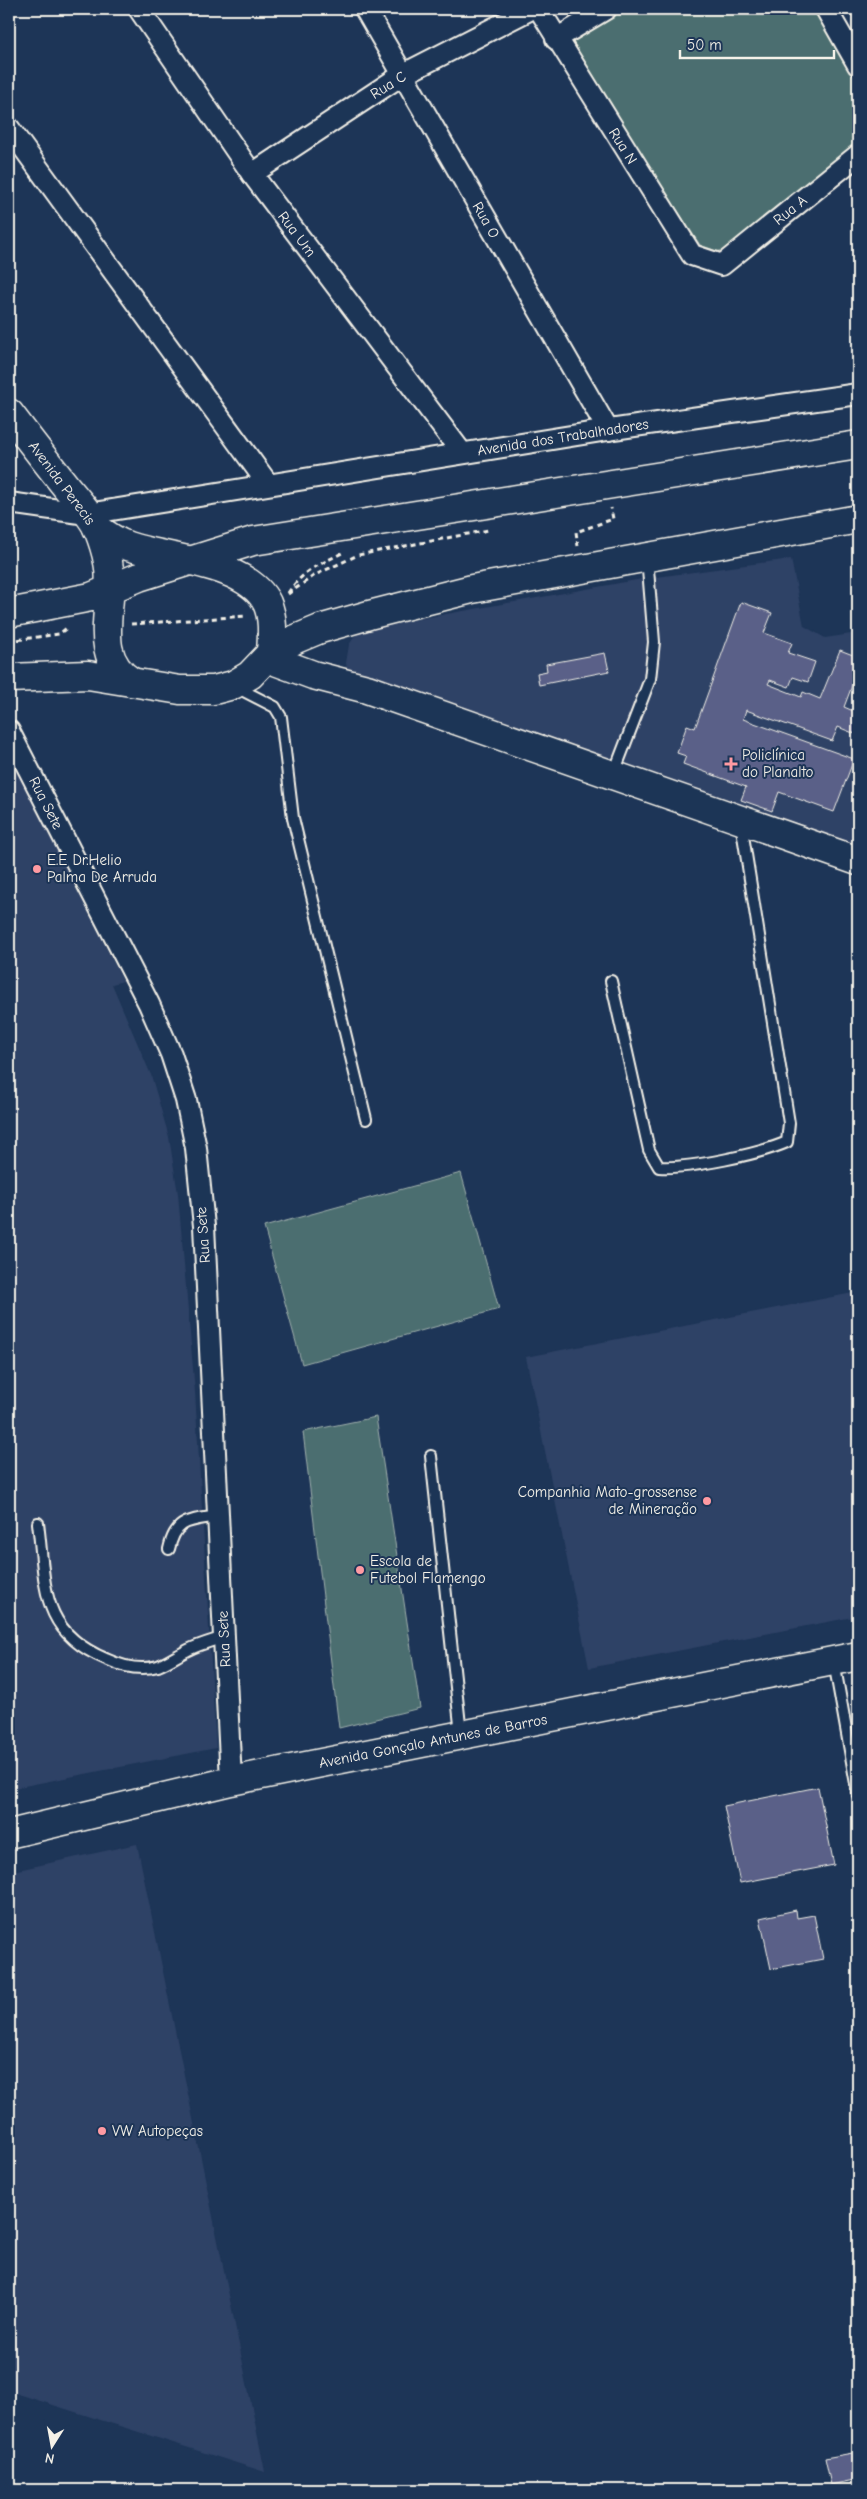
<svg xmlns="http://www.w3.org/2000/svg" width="867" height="2499" font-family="'Comic Neue',sans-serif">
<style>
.built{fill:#2f4266}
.green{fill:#4c6e70;stroke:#a0b0ac}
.building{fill:#5a6188;stroke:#f4f1e8}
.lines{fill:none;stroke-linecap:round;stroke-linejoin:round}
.lane-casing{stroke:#f4f1e8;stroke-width:14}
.street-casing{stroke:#f4f1e8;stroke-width:24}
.secondary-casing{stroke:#f4f1e8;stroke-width:31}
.path{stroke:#f4f1e8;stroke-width:3;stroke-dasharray:5 4;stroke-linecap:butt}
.lane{stroke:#1d3557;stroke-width:10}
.street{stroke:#1d3557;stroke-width:20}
.secondary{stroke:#1d3557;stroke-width:28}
.poi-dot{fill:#ff9aa2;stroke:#1d3557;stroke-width:2}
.labels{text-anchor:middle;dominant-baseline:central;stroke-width:4;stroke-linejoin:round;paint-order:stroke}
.street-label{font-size:15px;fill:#f4f1e8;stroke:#1d3557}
.poi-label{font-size:15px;fill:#f4f1e8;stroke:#1d3557;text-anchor:start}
</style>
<rect width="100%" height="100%" fill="#1d3557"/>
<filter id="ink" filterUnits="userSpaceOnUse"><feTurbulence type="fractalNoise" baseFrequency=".02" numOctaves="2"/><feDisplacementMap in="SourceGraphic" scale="10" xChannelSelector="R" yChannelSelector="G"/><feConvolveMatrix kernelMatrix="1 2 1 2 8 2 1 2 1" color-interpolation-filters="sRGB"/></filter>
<g filter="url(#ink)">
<!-- built -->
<g class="built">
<path d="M791,559L804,626L825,638L858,633V853L348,674L346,663L349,645L355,636L369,628L642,579Z"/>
<path d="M9,756L123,981L112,984L151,1075L169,1137L178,1194L195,1392L216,1748L9,1789Z"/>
<path d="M858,1292V1616L589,1668L526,1357Z"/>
<path d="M137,1844L265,2472L9,2391V1872Z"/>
</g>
<!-- green -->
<g class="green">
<path d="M615,9H819L858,75V146L728,251H717L700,245L567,39Z"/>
<path d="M461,1173L499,1309L302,1364L264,1227Z"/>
<path d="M376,1417L420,1708L339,1728L303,1432Z"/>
</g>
<!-- building -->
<g class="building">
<path d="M741,602L772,613L764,633L792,643L788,653L815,662L808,682L793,677L789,687L770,680L768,684L801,697L803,692L820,699L840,650L858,657V670L844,707L858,713V735L838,727L832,741L746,710L743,719L854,759L834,812L779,792L772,811L741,800L746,787L683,764L686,756L677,753L687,725L695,728Z"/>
<path d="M605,653L609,671L539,685L537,673L547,671L546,664Z"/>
<path d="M818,1787L834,1865L740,1883L724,1806Z"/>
<path d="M796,1910L797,1918L814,1915L823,1959L771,1969L760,1918Z"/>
<path d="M858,2452V2479L831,2485L825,2458Z"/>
</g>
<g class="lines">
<defs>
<g id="lane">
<path d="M236,687L275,707L281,717L293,818L366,1119"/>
<path d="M614,773L650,679L654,642L647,557"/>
<path d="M611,981L649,1150L659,1167C689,1169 760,1154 787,1142L789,1123L741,823"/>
<path d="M431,1456L461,1734"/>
<path d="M38,1523C46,1585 39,1631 106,1659C121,1666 140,1671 158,1666C168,1662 178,1655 188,1650C200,1644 212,1641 224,1637"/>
<path d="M169,1549C176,1518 190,1521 218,1516"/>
<path d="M834,1662L858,1795"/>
</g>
<g id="street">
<path d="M139,9L252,174L462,453"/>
<path d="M365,9L608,430"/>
<path d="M539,9L692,255L722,265L858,155"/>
<path d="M826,9L858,65"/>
<path d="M556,39L606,9"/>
<path d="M9,128L268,484"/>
<path d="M252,174L402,75L531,9"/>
<path d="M9,503L87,514L608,430L858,394"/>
<path d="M9,731L149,1004L171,1054L186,1100L196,1148L204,1226L231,1781"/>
</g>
<g id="secondary">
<path d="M9,413C28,438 48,464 68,489C78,501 91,515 98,529C102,539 106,551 108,562C117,603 88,655 132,682"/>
<path d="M97,528C106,535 117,542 128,546C166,559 247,562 267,603C274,619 272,636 271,653"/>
<path d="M9,613L91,597L139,577L253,541L858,445"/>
<path d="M267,658L313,675L367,689L858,861"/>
<path d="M9,678L88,675L180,690H214L233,685L250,675L271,653L296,639L320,629L369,615L472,589L858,519"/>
<path d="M9,1834L231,1781L858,1656"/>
</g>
</defs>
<!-- lane casing -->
<use href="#lane" class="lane-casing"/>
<!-- street casing -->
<use href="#street" class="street-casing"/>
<!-- secondary casing -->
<use href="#secondary" class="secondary-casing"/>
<!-- path -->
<g class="path">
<path d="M578,546L576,532L613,519L611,508"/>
<path d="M288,593C303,570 321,564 344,552"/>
<path d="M288,594L315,575L358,555L489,530"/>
<path d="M131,624L247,616"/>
<path d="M9,641L59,634L68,627"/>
</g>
<!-- lane -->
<use href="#lane" class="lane"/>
<!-- street -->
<use href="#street" class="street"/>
<!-- secondary -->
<use href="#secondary" class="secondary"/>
</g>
</g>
<!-- markers -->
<g class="poi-dot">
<path d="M728.5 756.5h5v5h5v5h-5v5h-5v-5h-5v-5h5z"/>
<circle cx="37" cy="869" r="5"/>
<circle cx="707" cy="1501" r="5"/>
<circle cx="360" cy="1570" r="5"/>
<circle cx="102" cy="2131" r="5"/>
</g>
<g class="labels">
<!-- street labels -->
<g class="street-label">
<text transform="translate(388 85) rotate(-32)">Rua C</text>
<text transform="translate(623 146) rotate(58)">Rua N</text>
<text transform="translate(790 210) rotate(-39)">Rua A</text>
<text transform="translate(486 220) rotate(60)">Rua O</text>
<text transform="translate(297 234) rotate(53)">Rua Um</text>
<text transform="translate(563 437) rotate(-9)">Avenida dos Trabalhadores</text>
<text transform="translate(62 483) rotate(53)">Avenida Perecis</text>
<text transform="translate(46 803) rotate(63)">Rua Sete</text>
<text transform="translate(203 1235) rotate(-94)">Rua Sete</text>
<text transform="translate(224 1639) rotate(-93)">Rua Sete</text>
<text transform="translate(433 1741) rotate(-11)">Avenida Gonçalo Antunes de Barros</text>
</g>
<!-- poi labels -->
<g class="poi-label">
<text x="742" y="755">Policlínica<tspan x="742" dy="17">do Planalto</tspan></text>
<text x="47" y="860">E.E Dr.Helio<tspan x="47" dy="17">Palma De Arruda</tspan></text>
<text x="697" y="1492" text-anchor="end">Companhia Mato-grossense<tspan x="697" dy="17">de Mineração</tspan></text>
<text x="370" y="1561">Escola de<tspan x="370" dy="17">Futebol Flamengo</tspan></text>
<text x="112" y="2131">VW Autopeças</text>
</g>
</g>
<!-- margin -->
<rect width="867" height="2499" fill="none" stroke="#1d3557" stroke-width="30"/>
<rect x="15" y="15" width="837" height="2469" fill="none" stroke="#f4f1e8" stroke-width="2" filter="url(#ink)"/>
<!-- north arrow -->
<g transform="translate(52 2446) rotate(191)" stroke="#1d3557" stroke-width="4" paint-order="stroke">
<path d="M0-4L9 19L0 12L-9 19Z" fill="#f4f1e8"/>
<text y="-8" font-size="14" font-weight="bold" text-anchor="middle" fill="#f4f1e8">N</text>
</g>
<!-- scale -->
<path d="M680 50v8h154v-8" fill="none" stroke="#f4f1e8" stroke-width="2.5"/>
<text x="687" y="50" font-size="15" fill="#f4f1e8" stroke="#1d3557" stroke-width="4" paint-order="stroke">50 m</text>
</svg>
